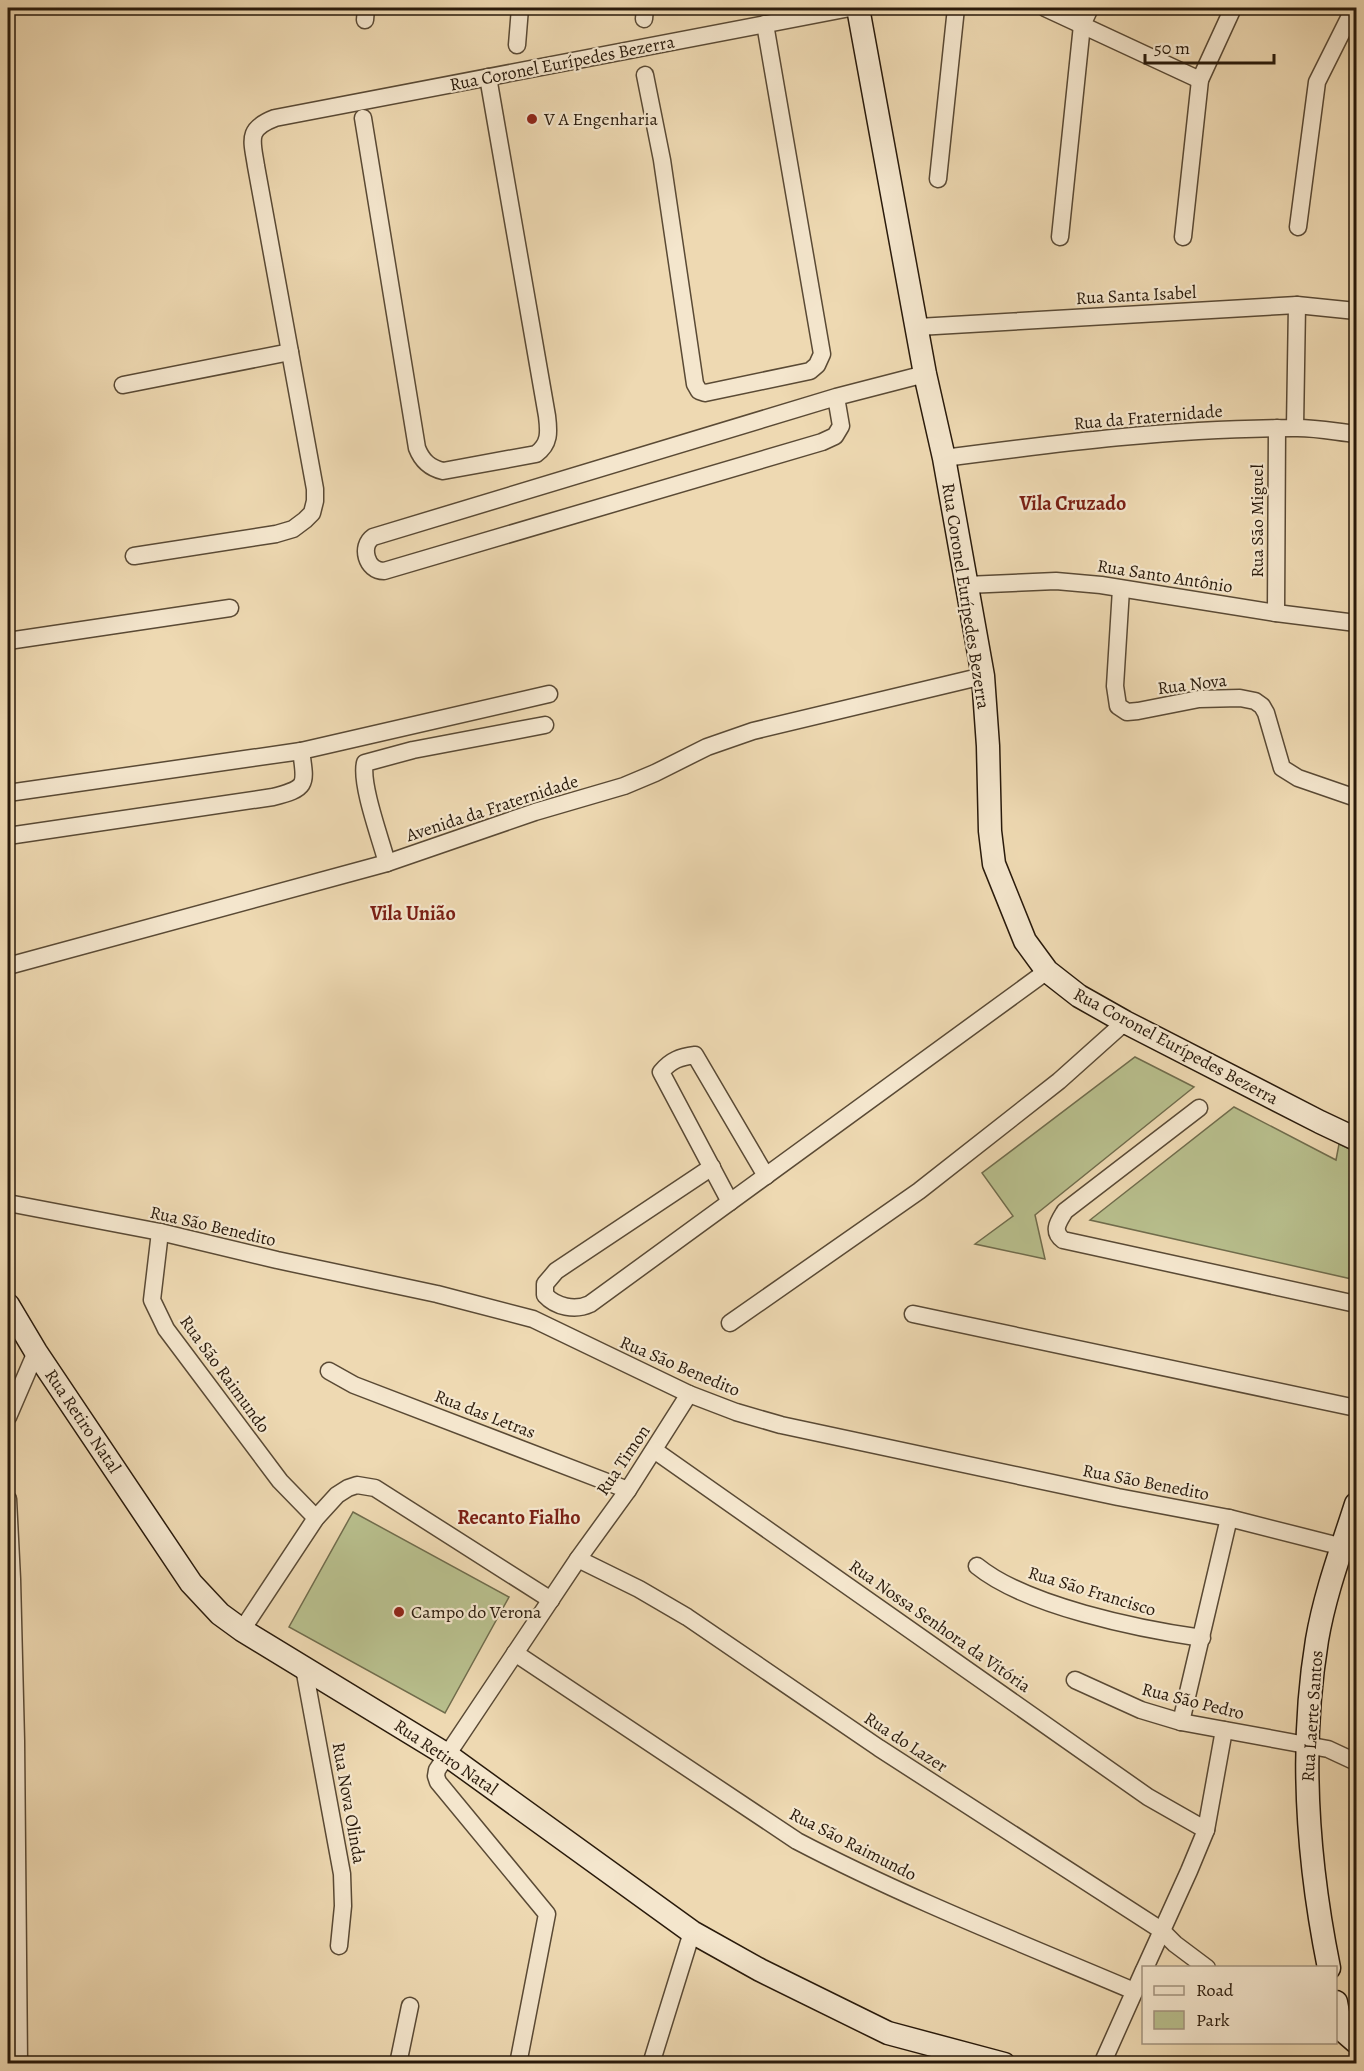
<svg xmlns="http://www.w3.org/2000/svg" width="1364" height="2071" font-family="Alegreya,serif">
<style>
.green{fill:#b8bf8d;stroke:#706c4c;stroke-width:1.5}
.lines{fill:none;stroke-linecap:round;stroke-linejoin:round}
.street-casing{stroke:#5a4a35;stroke-width:19}
.secondary-casing{stroke:#291a0b;stroke-width:25}
.street{stroke:#f4e6cd;stroke-width:16}
.secondary{stroke:#f4e6cd;stroke-width:22}
.poi-dot{fill:#8f2418;stroke:#f4e6cd;stroke-width:2}
.labels{text-anchor:middle;dominant-baseline:central;stroke-width:4.5;stroke-linejoin:round;paint-order:stroke}
.street-label{font-size:18px;fill:#291a0b;stroke:#f4e6cd}
.poi-label{font-size:18px;fill:#291a0b;stroke:#f4e6cd;text-anchor:start}
.neighbourhood-label{font-size:20px;font-weight:bold;fill:#7a1f14;stroke:#f4e6cd}
</style>
<rect width="100%" height="100%" fill="#eed9b2"/>
<filter id="stains"><feTurbulence type="fractalNoise" baseFrequency=".00333" numOctaves="4"/><feColorMatrix values="0 0 0 0 .2 0 0 0 0 .09 0 0 0 0 .02 0 0 0 .5 -.17"/></filter>
<radialGradient id="worn" r=".72"><stop offset=".6" stop-color="#630" stop-opacity="0"/><stop offset="1" stop-color="#630" stop-opacity=".3"/></radialGradient>
<!-- green -->
<g class="green">
<path d="M1135,1057L1194,1087L1035,1215L1045,1259L975,1244L1013,1216L982,1173Z"/>
<path d="M1234,1107L1336,1160L1339,1144L1356,1152V1280L1090,1220Z"/>
<path d="M353,1512L509,1597L445,1713L289,1627Z"/>
</g>
<g class="lines">
<defs>
<g id="street">
<path d="M1045,8L1200,80"/>
<path d="M644,19L645,8"/>
<path d="M365,20L366,8"/>
<path d="M517,45L520,8"/>
<path d="M645,75L662,160L695,384L699,391L705,393L810,371L817,365L822,354L765,24"/>
<path d="M363,118L417,448C422,461 430,468 443,471L536,454C550,444 549,432 547,416L488,77"/>
<path d="M938,179L956,8"/>
<path d="M1298,227L1317,82L1354,8"/>
<path d="M1060,237L1082,25L1090,8"/>
<path d="M1183,237L1200,80L1233,8"/>
<path d="M918,327L1297,305L1356,311"/>
<path d="M123,385L290,352"/>
<path d="M836,397L841,426L835,436L822,442L384,571C366,571 360,546 373,537L836,397L925,374"/>
<path d="M1295,427L1297,305"/>
<path d="M944,458C1059,443 1176,428 1293,428C1314,427 1336,432 1356,434"/>
<path d="M134,556L276,534L293,529L305,520L312,513L315,501V489L256,166C252,140 246,129 275,118L850,8"/>
<path d="M966,585L1056,581L1101,585L1276,613L1356,623"/>
<path d="M1121,589L1115,686L1118,706L1127,712L1138,711L1199,699L1240,698L1255,701L1262,706L1266,713L1282,768L1298,778L1356,798"/>
<path d="M1276,613L1277,428"/>
<path d="M8,641L230,608"/>
<path d="M8,793L301,751L549,694"/>
<path d="M8,836L273,797C308,788 306,785 301,751"/>
<path d="M387,863C381,840 360,784 365,763L413,750L545,725"/>
<path d="M8,966L387,863L535,812L624,786L655,773L707,747L753,731L983,676"/>
<path d="M1199,1108L1065,1211C1059,1221 1051,1231 1063,1240L1356,1304"/>
<path d="M712,1167L556,1271L545,1284V1295C556,1307 575,1311 590,1304L1047,971"/>
<path d="M730,1202L661,1072C671,1060 680,1057 695,1055L766,1176"/>
<path d="M8,1203L160,1232L277,1260L437,1294L533,1319L689,1394L736,1412L781,1425L1118,1497L1229,1518L1343,1547"/>
<path d="M160,1232L152,1300L166,1329L280,1481L316,1518"/>
<path d="M913,1314L1356,1408"/>
<path d="M730,1323L919,1191L1059,1081L1125,1022"/>
<path d="M329,1371L354,1385L628,1490"/>
<path d="M8,1417L36,1352"/>
<path d="M654,1450L1148,1797L1206,1830"/>
<path d="M8,1499L12,1579L16,1741L19,2064"/>
<path d="M578,1559L639,1589L687,1617L879,1748L1161,1930L1175,1944L1207,1968"/>
<path d="M977,1566C1026,1606 1139,1629 1202,1638"/>
<path d="M242,1630L316,1518L337,1495L348,1488L357,1485L375,1488L551,1600"/>
<path d="M515,1653L797,1841C906,1898 1021,1943 1134,1991"/>
<path d="M304,1668L342,1874L343,1906L339,1946"/>
<path d="M1075,1680L1141,1710L1181,1722L1328,1749L1356,1762"/>
<path d="M1181,1722L1229,1518"/>
<path d="M1145,1968L1189,1871L1206,1830L1224,1730"/>
<path d="M398,2064L410,2006"/>
<path d="M518,2064L547,1914L438,1782L436,1776L437,1770L578,1559L628,1490L689,1394"/>
<path d="M651,2064L692,1932"/>
<path d="M1102,2064L1144,1970"/>
</g>
<g id="secondary">
<path d="M858,8L925,374L944,458L983,676L988,746L990,831L994,864L1025,941L1047,971L1079,996L1125,1022L1320,1122L1356,1139"/>
<path d="M8,1305L36,1352L191,1583L220,1614L242,1630L447,1755L692,1932L760,1970L888,2033L1004,2064"/>
<path d="M1329,1968C1307,1859 1299,1750 1317,1640C1325,1593 1342,1548 1356,1504"/>
<path d="M1336,2002L1341,2029L1356,2042"/>
</g>
</defs>
<!-- street casing -->
<use href="#street" class="street-casing"/>
<!-- secondary casing -->
<use href="#secondary" class="secondary-casing"/>
<!-- street -->
<use href="#street" class="street"/>
<!-- secondary -->
<use href="#secondary" class="secondary"/>
</g>
<!-- markers -->
<g class="poi-dot">
<circle cx="532" cy="119" r="6"/>
<circle cx="399" cy="1612" r="6"/>
</g>
<g class="labels">
<!-- street labels -->
<g class="street-label">
<text transform="translate(562 63) rotate(-11)">Rua Coronel Eurípedes Bezerra</text>
<text transform="translate(1136 295) rotate(-3)">Rua Santa Isabel</text>
<text transform="translate(1148 417) rotate(-5)">Rua da Fraternidade</text>
<text transform="translate(1257 521) rotate(-90)">Rua São Miguel</text>
<text transform="translate(1165 576) rotate(9)">Rua Santo Antônio</text>
<text transform="translate(966 596) rotate(81)">Rua Coronel Eurípedes Bezerra</text>
<text transform="translate(1192 684) rotate(-7)">Rua Nova</text>
<text transform="translate(492 808) rotate(-18)">Avenida da Fraternidade</text>
<text transform="translate(1176 1046) rotate(28)">Rua Coronel Eurípedes Bezerra</text>
<text transform="translate(213 1226) rotate(13)">Rua São Benedito</text>
<text transform="translate(680 1366) rotate(23)">Rua São Benedito</text>
<text transform="translate(225 1374) rotate(54)">Rua São Raimundo</text>
<text transform="translate(485 1414) rotate(21)">Rua das Letras</text>
<text transform="translate(83 1421) rotate(56)">Rua Retiro Natal</text>
<text transform="translate(623 1460) rotate(-56)">Rua Timon</text>
<text transform="translate(1146 1482) rotate(11)">Rua São Benedito</text>
<text transform="translate(1092 1591) rotate(17)">Rua São Francisco</text>
<text transform="translate(940 1626) rotate(35)">Rua Nossa Senhora da Vitória</text>
<text transform="translate(1193 1701) rotate(14)">Rua São Pedro</text>
<text transform="translate(1312 1716) rotate(-86)">Rua Laerte Santos</text>
<text transform="translate(906 1742) rotate(33)">Rua do Lazer</text>
<text transform="translate(446 1757) rotate(34)">Rua Retiro Natal</text>
<text transform="translate(349 1803) rotate(80)">Rua Nova Olinda</text>
<text transform="translate(853 1844) rotate(27)">Rua São Raimundo</text>
</g>
<!-- poi labels -->
<g class="poi-label">
<text x="544" y="119">V A Engenharia</text>
<text x="411" y="1612">Campo do Verona</text>
</g>
<!-- neighbourhood labels -->
<g class="neighbourhood-label">
<text x="1073" y="503">Vila Cruzado</text>
<text x="413" y="913">Vila União</text>
<text x="519" y="1517">Recanto Fialho</text>
</g>
</g>
<!-- margin -->
<rect width="1364" height="2071" fill="none" stroke="#eed9b2" stroke-width="30"/>
<rect x="9" y="9" width="1346" height="2053" fill="none" stroke="#291a0b" stroke-width="3"/>
<rect x="15" y="15" width="1334" height="2041" fill="none" stroke="#291a0b" stroke-width="1.5"/>
<!-- legend -->
<rect x="1142" y="1966" width="195" height="78" fill="#f4e6cd" stroke="#a3947f" stroke-width="1.5"/>
<rect x="1154" y="1986" width="30" height="9" fill="#f4e6cd" stroke="#a3947f" stroke-width="1.5"/>
<text x="1196" y="1996" font-size="18" fill="#291a0b">Road</text>
<rect x="1154" y="2011" width="30" height="18" fill="#b8bf8d" stroke="#a3947f" stroke-width="1.5"/>
<text x="1196" y="2026" font-size="18" fill="#291a0b">Park</text>
<!-- scale -->
<path d="M1145 54v9h129v-9" fill="none" stroke="#291a0b" stroke-width="3"/>
<text x="1154" y="54" font-size="18" fill="#291a0b" stroke="#f4e6cd" stroke-width="4.5" paint-order="stroke">50 m</text>
<rect width="100%" height="100%" filter="url(#stains)"/>
<rect width="100%" height="100%" fill="url(#worn)"/>
</svg>
